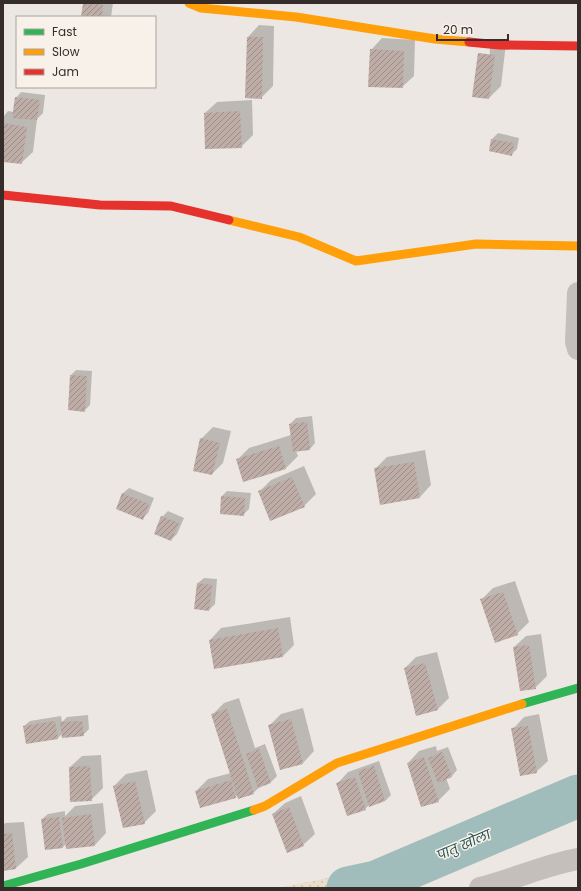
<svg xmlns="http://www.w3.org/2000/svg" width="581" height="891" font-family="Poppins,'Noto Sans Devanagari',sans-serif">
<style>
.sand{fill:url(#sand-dots)}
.shadow{fill:#0003}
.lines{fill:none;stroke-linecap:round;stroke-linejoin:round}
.river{stroke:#a0bcbb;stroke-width:43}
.building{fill:url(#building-hatch)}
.street{stroke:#c5bfbb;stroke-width:22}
.fast{stroke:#30b455;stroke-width:9}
.slow{stroke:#ff9f0a;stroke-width:9}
.jam{stroke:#e5322d;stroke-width:9}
.labels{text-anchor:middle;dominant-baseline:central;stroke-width:3;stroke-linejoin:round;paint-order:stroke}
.water-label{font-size:13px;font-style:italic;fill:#235153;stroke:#f8f1ea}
</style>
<defs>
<pattern id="sand-dots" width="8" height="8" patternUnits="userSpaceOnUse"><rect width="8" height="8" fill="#eadecb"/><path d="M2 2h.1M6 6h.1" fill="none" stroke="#c9bfae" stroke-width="1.8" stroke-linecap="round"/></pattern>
<pattern id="building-hatch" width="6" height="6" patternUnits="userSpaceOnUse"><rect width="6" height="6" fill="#beaca6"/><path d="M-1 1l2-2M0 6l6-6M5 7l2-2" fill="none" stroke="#9b8c87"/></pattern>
</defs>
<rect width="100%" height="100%" fill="#ece7e2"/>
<!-- sand -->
<path class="sand" d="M578,777V819L434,876L390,888H279L394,864L483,826Z"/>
<!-- shadow -->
<g class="shadow">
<path d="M84,3H113L111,17H82Z"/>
<path d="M259,25L274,26L273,86L261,98L248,37Z"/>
<path d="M382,38L415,40L414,76L402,87L371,50Z"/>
<path d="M490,41L506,43L501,86L489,98Z"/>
<path d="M21,92L45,95L43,113L37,119L33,152L21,163L3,161V117L8,111L14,112L16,98Z"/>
<path d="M252,100L253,135L241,147L205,113L217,102Z"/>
<path d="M498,133L519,138L517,149L511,155L490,151L492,139Z"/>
<path d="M76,370L92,371L90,405L84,411L71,375Z"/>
<path d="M312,416L315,443L310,449L296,451L298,456L286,468L244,481L237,460L249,448L291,435L290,424L296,418Z"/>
<path d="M213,427L231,431L223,463L212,474L201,439Z"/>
<path d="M425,450L431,485L420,497L375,469L387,457Z"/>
<path d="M304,466L316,494L304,506L259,492L271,480Z"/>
<path d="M129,488L154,498L148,513L143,518L117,508L123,493Z"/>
<path d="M227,491L251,493L249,509L243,515L222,496Z"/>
<path d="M168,511L184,518L177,534L171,540L162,517Z"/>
<path d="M204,578L217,579L215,604L209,610L198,583Z"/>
<path d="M515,581L529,622L517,634L481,600L493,588Z"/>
<path d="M290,617L294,645L283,656L210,640L221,628Z"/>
<path d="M541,634L547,676L535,688L514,647L526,636Z"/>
<path d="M437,652L449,698L438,709L405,668L416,657Z"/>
<path d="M239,698L255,748L265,744L277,776L271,782L261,786L253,793L238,795L235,797L196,791L208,779L231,773L212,715L224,703Z"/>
<path d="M303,708L314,751L303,763L281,769L269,726L281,714Z"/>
<path d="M539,714L548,761L536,772L513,729L524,717Z"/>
<path d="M88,715L89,729L83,735L62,734L58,738L24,726L30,721L61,716L62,722L67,717Z"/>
<path d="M436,746L437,751L448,747L457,770L452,776L446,778L450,789L438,801L408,763L419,751Z"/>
<path d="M101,755L103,788L91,800L70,767L82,756Z"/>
<path d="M379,761L391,795L385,801L370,804L365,809L337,784L348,772Z"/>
<path d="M147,770L156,811L144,823L114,786L126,774Z"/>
<path d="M301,796L315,834L303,845L273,814L285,803Z"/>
<path d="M103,803L106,833L95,845L66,844L63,847L42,819L48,814L65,811V816L75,806Z"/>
<path d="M24,822L28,857L16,868L3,870V826L5,823Z"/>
</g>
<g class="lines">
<!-- river -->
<path class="river" d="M348,888L376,882L578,796"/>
</g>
<!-- building -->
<g class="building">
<path d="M83,3H103L102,17H81Z"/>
<path d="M247,37H263L262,99L245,98Z"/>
<path d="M370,49L404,51L403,88L368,87Z"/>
<path d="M478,53L495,55L489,99L472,97Z"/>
<path d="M15,97L40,100L37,120L12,118Z"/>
<path d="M240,111L242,148L205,149L204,113Z"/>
<path d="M3,123L27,127L22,164L3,162Z"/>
<path d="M491,139L514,143L512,156L489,151Z"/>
<path d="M70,375L87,376L85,412L68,410Z"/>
<path d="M307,422L310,450L293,452L289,424Z"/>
<path d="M200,438L220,443L212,475L193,471Z"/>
<path d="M279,446L286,469L243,482L236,459Z"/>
<path d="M414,462L420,498L380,505L374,468Z"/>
<path d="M292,477L305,507L270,521L258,491Z"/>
<path d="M122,493L149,504L143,520L116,509Z"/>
<path d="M221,496L245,498L244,516L220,514Z"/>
<path d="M161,516L179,523L171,541L154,534Z"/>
<path d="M197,583L212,585L209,611L194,609Z"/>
<path d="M503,592L518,635L495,643L480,599Z"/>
<path d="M278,628L283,657L214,669L209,640Z"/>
<path d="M529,645L536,689L520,691L513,647Z"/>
<path d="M425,663L438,710L416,716L404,668Z"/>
<path d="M227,709L254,794L238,799L211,714Z"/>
<path d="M291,719L303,764L280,770L268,725Z"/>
<path d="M55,721L58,739L26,744L23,726Z"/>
<path d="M82,721L84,736L62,738L60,722Z"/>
<path d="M528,726L537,773L520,776L511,728Z"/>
<path d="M259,749L271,783L258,788L246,754Z"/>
<path d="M442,752L452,777L438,783L428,758Z"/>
<path d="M424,757L439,802L421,807L407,763Z"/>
<path d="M90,766L92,801L70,802L69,767Z"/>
<path d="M374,766L385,801L369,807L358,771Z"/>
<path d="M355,777L366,810L347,816L336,783Z"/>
<path d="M231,780L236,798L200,808L195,791Z"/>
<path d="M135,781L145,824L123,828L113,786Z"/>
<path d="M289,807L304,846L287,853L272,814Z"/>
<path d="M91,814L95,846L66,849L62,818Z"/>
<path d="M59,817L63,848L45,850L41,819Z"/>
<path d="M12,833L16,869L3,871V834Z"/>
</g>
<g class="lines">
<!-- street -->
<g class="street">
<path d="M578,293L576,342L578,349"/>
<path d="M480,888C513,880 544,865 578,859"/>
</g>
<!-- fast -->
<g class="fast">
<path d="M522,704L578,688"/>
<path d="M3,886L81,864L254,810"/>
</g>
<!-- slow -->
<g class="slow">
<path d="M189,3L201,8L296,17L435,39L469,42"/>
<path d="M229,220L299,237L356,261L476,244L578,246"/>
<path d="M254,810L265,806L337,763L522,704"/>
</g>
<!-- jam -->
<g class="jam">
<path d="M469,42L499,45L578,46"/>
<path d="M3,195L100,205L171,206L229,220"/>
</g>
</g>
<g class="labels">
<!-- water labels -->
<g class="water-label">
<text transform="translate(464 845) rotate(-23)">पातु खोला</text>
</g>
</g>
<!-- border -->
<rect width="581" height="891" fill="none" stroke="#362d2a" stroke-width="8"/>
<!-- legend -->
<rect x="16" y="16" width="140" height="72" fill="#f8f1ea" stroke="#aaa39d"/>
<rect x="24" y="29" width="20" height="6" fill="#30b455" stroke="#aaa39d"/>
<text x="52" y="36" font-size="12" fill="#362d2a">Fast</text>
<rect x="24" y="49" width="20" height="6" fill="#ff9f0a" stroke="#aaa39d"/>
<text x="52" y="56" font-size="12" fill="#362d2a">Slow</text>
<rect x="24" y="69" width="20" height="6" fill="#e5322d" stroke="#aaa39d"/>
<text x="52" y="76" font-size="12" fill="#362d2a">Jam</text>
<!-- scale -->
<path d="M437 34v6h71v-6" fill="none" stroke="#362d2a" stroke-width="2"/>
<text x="443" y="34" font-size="12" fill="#362d2a" stroke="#f8f1ea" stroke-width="3" paint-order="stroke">20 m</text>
</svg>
